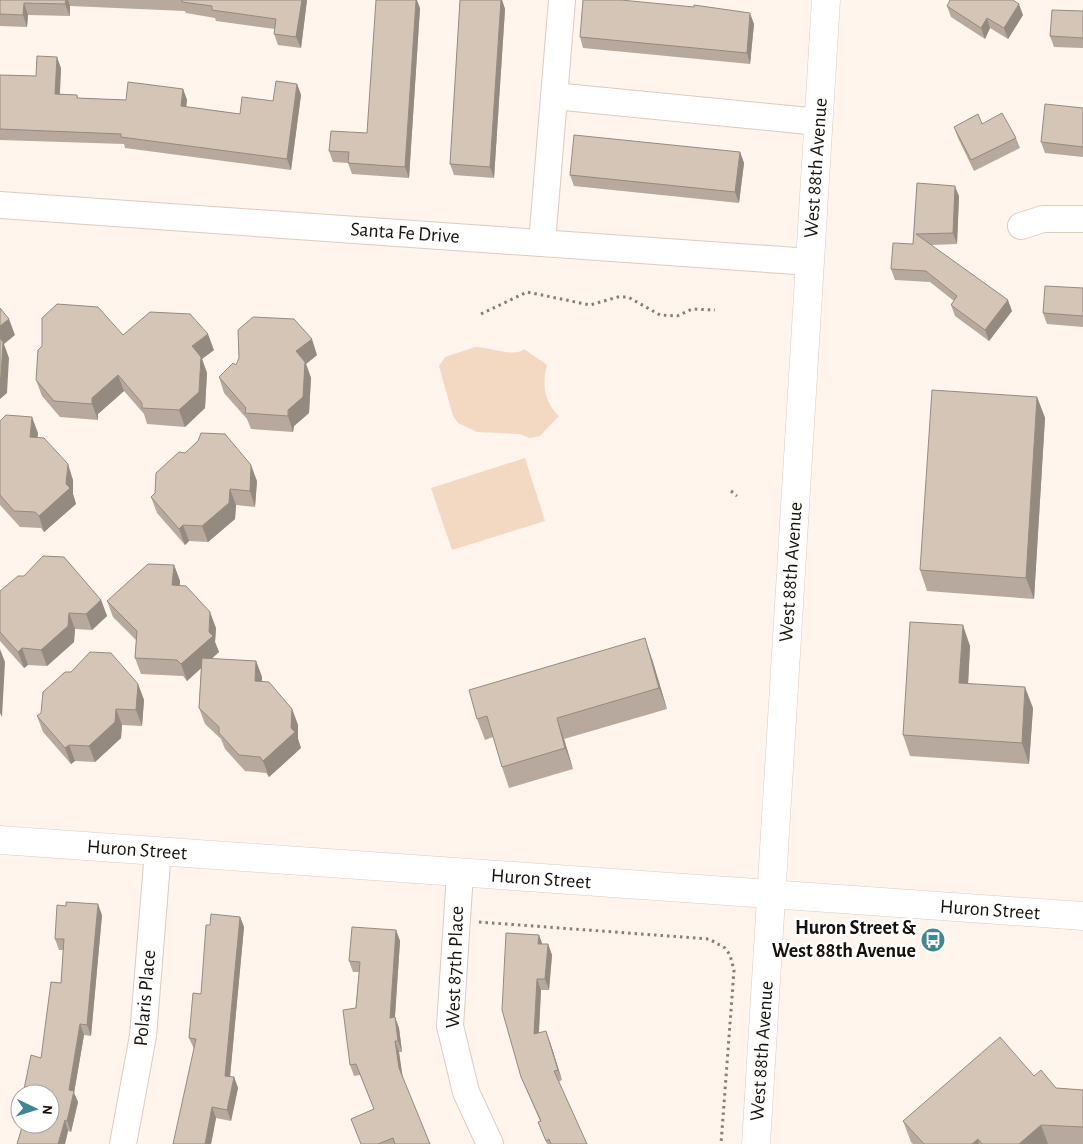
<svg xmlns="http://www.w3.org/2000/svg" width="1083" height="1144" font-family="'Alegreya Sans',sans-serif">
<style>
.green{fill:#f3d9c2}
.lines{fill:none;stroke-linecap:round;stroke-linejoin:round}
.minor-casing{stroke:#dbcbbd;stroke-width:28}
.secondary-casing{stroke:#dbcbbd;stroke-width:29}
.path{stroke:#857e77;stroke-width:3;stroke-dasharray:2.5 4;stroke-linecap:butt}
.minor{stroke:#fff;stroke-width:26}
.secondary{stroke:#fff;stroke-width:28}
.wall{fill:#b7a99d}
.shaded-wall{fill:#958a80}
.building{fill:#d5c5b7;stroke:#958a80}
.labels{text-anchor:middle;dominant-baseline:central;stroke-width:5;stroke-linejoin:round;paint-order:stroke}
.street-label{font-size:20px;fill:#16110c;stroke:#fff}
.poi-label{font-size:20px;font-weight:bold;fill:#16110c;stroke:#fff;text-anchor:end}
</style>
<rect width="100%" height="100%" fill="#fff5ec"/>
<!-- green -->
<g class="green">
<path d="M475,347C491,347 514,358 524,349L547,365C542,384 544,402 559,416L540,436L530,438L519,434L477,432L458,423L453,416L439,366L445,357Z"/>
<path d="M525,458L545,521L452,550L431,488Z"/>
</g>
<g class="lines">
<defs>
<g id="minor">
<path d="M554,96L819,122"/>
<path d="M0,205L810,262"/>
<path d="M1021,226L1043,219H1083"/>
<path d="M542,243L562,0"/>
<path d="M460,873L450,1026L466,1092L490,1144"/>
<path d="M123,1144L143,1036L158,851"/>
</g>
<g id="secondary">
<path d="M0,840L1083,916"/>
<path d="M756,1144L826,0"/>
</g>
</defs>
<!-- minor casing -->
<use href="#minor" class="minor-casing"/>
<!-- secondary casing -->
<use href="#secondary" class="secondary-casing"/>
<!-- path -->
<g class="path">
<path d="M481,314L527,292L590,305L618,297H628L660,315L677,316L692,309L715,310"/>
<path d="M731,491L737,496"/>
<path d="M479,922L709,939L725,948L730,955L734,970L721,1144"/>
</g>
<!-- minor -->
<use href="#minor" class="minor"/>
<!-- secondary -->
<use href="#secondary" class="secondary"/>
</g>
<!-- wall -->
<g class="wall">
<path d="M0,0H307L301,48L278,45L274,34L275,29L216,21L215,18L186,13L185,11L70,6V16L28,15L27,27L0,26Z"/>
<path d="M460,0H502L505,9L494,178L454,175L450,164Z"/>
<path d="M947,6L1023,15L1008,39L990,28L985,39L951,17Z"/>
<path d="M420,8L409,178L352,174L348,163L333,162L329,151L367,133Z"/>
<path d="M1083,11V48L1054,47L1050,36Z"/>
<path d="M754,24L750,64L583,48L580,37Z"/>
<path d="M61,68L60,94L77,95L78,98L126,100L183,89L187,100L186,107L240,114L273,101L297,84L301,95L291,170L125,148L124,144L0,140V75L36,76Z"/>
<path d="M1083,108V157L1045,153L1041,142Z"/>
<path d="M954,127L1016,138L1020,148L974,171L958,138Z"/>
<path d="M740,152L744,163L739,203L574,186L570,175Z"/>
<path d="M917,183L959,196L957,244L931,245L1012,311L989,341L955,316L951,305L954,301L930,282L895,280L891,269L913,244Z"/>
<path d="M1083,288V327L1047,324L1043,313Z"/>
<path d="M123,335L214,350L202,359L207,373L205,408L185,427L147,424L144,414L124,391L98,414V420L60,417L42,396L36,380Z"/>
<path d="M317,355L306,364L311,378L309,413L294,426L293,432L251,429L247,419L224,393L219,377L236,365Z"/>
<path d="M1037,397L1045,418L1034,599L927,591L920,570Z"/>
<path d="M0,421L38,433L37,437L73,480V494L76,504L44,532L41,528L20,527L0,505Z"/>
<path d="M257,481L255,507L236,505L235,519L208,542L189,541L185,545L157,513L151,497Z"/>
<path d="M174,565L180,581V585L216,628L215,642L219,652L211,659L256,661L262,677V682L292,709L298,725V739L301,748L269,777L266,773L245,771L225,749L221,739L205,724L199,708L201,668L187,681L183,676L141,674L135,658L136,640L113,617L107,601Z"/>
<path d="M0,591L101,600L107,616L92,630L75,629L74,642L47,666L28,665L24,668L0,641Z"/>
<path d="M970,646L968,684L1033,708L1029,764L910,756L903,735Z"/>
<path d="M652,659L667,709L564,739L573,769L509,788L502,767L493,737L485,740L477,719Z"/>
<path d="M138,684L144,700L142,726L122,725L121,738L95,762L75,761L71,764L43,732L37,716Z"/>
<path d="M102,915L91,1036L84,1035L74,1093L78,1102L71,1132L68,1131L65,1144H17L41,1058L61,983L63,950H59L55,939Z"/>
<path d="M240,917L244,927L230,1077H234L238,1088L231,1121L216,1118L211,1144L194,1049L189,1038L201,994L210,925Z"/>
<path d="M396,930L400,941L395,1017L399,1028L402,1052H399L402,1077L430,1144H361L351,1119L374,1109L360,1075L354,1076L350,1065L359,972H353L349,961Z"/>
<path d="M539,935L542,944H548L552,955L549,990H541L539,1033L550,1042L562,1080L558,1082L587,1144H547L538,1122L540,1121L521,1077Z"/>
<path d="M1034,1076L1056,1088L1083,1090V1144H913L911,1142L903,1121Z"/>
</g>
<!-- shaded-wall -->
<g class="shaded-wall">
<path d="M66,0H68L70,6V16L65,4Z"/>
<path d="M302,0H307L301,48L296,37Z"/>
<path d="M416,0H417L420,8L409,178L405,167Z"/>
<path d="M501,0H502L505,9L494,178L490,167Z"/>
<path d="M24,3L28,15L27,27L23,15Z"/>
<path d="M1019,4L1023,15L1008,39L1004,28Z"/>
<path d="M750,13L754,24L750,64L747,53Z"/>
<path d="M987,18L990,28L985,39L981,28Z"/>
<path d="M57,57L61,68L59,104L55,94Z"/>
<path d="M297,84L301,95L291,170L287,159Z"/>
<path d="M183,89L187,100L185,117L181,106Z"/>
<path d="M740,152L744,163L739,203L735,192Z"/>
<path d="M955,186L959,196L957,244L953,233Z"/>
<path d="M1008,300L1012,311L989,341L985,330Z"/>
<path d="M9,319L15,335L4,344L9,358L7,393L0,399V326Z"/>
<path d="M208,334L214,350L202,359L207,373L205,408L185,427L179,410L192,346Z"/>
<path d="M312,339L317,355L306,364L311,378L309,413L294,426L293,432L288,416L296,351Z"/>
<path d="M118,375L124,391L98,414V420L92,404V398Z"/>
<path d="M1037,397L1045,418L1034,599L1026,578Z"/>
<path d="M32,417L38,433L36,453L30,437Z"/>
<path d="M68,464L73,480V494L76,504L44,532L39,516L66,484Z"/>
<path d="M251,465L257,481L255,507L250,491Z"/>
<path d="M230,489L236,505L235,519L208,542L202,526Z"/>
<path d="M183,525L189,541L185,545L179,529Z"/>
<path d="M174,565L180,581L178,601L172,585Z"/>
<path d="M101,600L107,616L92,630L86,614Z"/>
<path d="M210,612L216,628L215,642L219,652L187,681L181,664L209,632Z"/>
<path d="M69,613L75,629L74,642L47,666L41,650Z"/>
<path d="M963,625L970,646L967,704L959,683Z"/>
<path d="M645,638L652,659L667,709L659,688Z"/>
<path d="M22,648L28,665L24,668L18,652Z"/>
<path d="M0,649L5,662L2,717L0,713Z"/>
<path d="M256,661L262,677L261,697L255,681Z"/>
<path d="M138,684L144,700L142,726L136,710Z"/>
<path d="M1025,687L1033,708L1029,764L1022,743Z"/>
<path d="M116,709L122,725L121,738L95,762L89,746Z"/>
<path d="M292,709L298,725V739L301,748L269,777L263,761L291,728Z"/>
<path d="M557,718L564,739L573,769L565,748Z"/>
<path d="M69,745L75,761L71,764L65,748Z"/>
<path d="M98,904L102,915L91,1036L87,1025Z"/>
<path d="M240,917L244,927L229,1087L225,1076Z"/>
<path d="M396,930L400,941L394,1029L390,1018Z"/>
<path d="M539,935L543,946L538,944Z"/>
<path d="M548,944L552,955L549,990L545,979Z"/>
<path d="M537,979L541,990L538,1045L534,1034Z"/>
<path d="M395,1017L399,1028L402,1052L398,1041Z"/>
<path d="M80,1024L84,1035L74,1093L78,1102L71,1132L67,1121L69,1090Z"/>
<path d="M546,1031L550,1042L562,1080L558,1070Z"/>
<path d="M395,1041L399,1052L403,1079L399,1068Z"/>
<path d="M234,1077L238,1088L231,1121L227,1110Z"/>
<path d="M212,1107L216,1118L211,1144H205Z"/>
<path d="M65,1120L68,1131L65,1144H58Z"/>
<path d="M1041,1125L1048,1144H1019Z"/>
<path d="M978,1139L979,1144H972Z"/>
</g>
<!-- building -->
<g class="building">
<path d="M0,0H66L65,4L24,3L23,15L0,14Z"/>
<path d="M182,0H302L296,37L274,34L276,19L212,10V6L182,2Z"/>
<path d="M376,0H416L405,167L348,163L349,152L329,151L331,131L367,133Z"/>
<path d="M460,0H501L490,167L450,164Z"/>
<path d="M583,0H621L694,7V5L750,13L747,53L580,37Z"/>
<path d="M950,0H1013L1019,4L1004,28L987,18L981,28L947,6Z"/>
<path d="M1052,10L1083,11V38L1050,36Z"/>
<path d="M37,56L57,57L55,94L77,95V98L126,100L128,82L183,89L181,106L240,114L242,97L273,101L276,81L297,84L287,159L121,137V134L0,129V75L36,76Z"/>
<path d="M1045,104L1083,108V147L1041,142Z"/>
<path d="M1002,113L1016,138L971,160L954,127L978,114L982,124Z"/>
<path d="M574,135L740,152L735,192L570,175Z"/>
<path d="M917,183L955,186L953,233L916,234L1008,300L985,330L951,305L957,296L926,271L891,269L893,243L913,244Z"/>
<path d="M1045,286L1083,288V316L1043,313Z"/>
<path d="M57,304L98,307L123,335L150,312L190,314L208,334L192,346L201,357L199,392L179,410L142,408V403L118,375L92,398V404L54,401L36,380L38,350L42,346V318Z"/>
<path d="M0,308L9,319L0,326Z"/>
<path d="M253,317L294,319L312,339L296,351L305,362L303,397L288,410V416L245,413L246,408L219,377L233,363L236,365L239,358L238,330Z"/>
<path d="M0,338L3,342L1,377L0,378Z"/>
<path d="M932,390L1037,397L1026,578L920,570Z"/>
<path d="M6,415L32,417L30,437L44,438L68,464L66,484L70,488L39,516L35,512L14,511L0,495V421Z"/>
<path d="M201,433L225,434L251,465L250,491L230,489L229,503L202,526L183,525L179,529L151,497L155,493L156,473L179,452L185,453L198,441Z"/>
<path d="M43,556L64,557L101,600L86,614L69,613L68,626L41,650L22,648L18,652L0,632V591L18,576H24Z"/>
<path d="M148,564L174,565L172,585L186,586L210,612L209,632L213,636L181,664L177,660L135,658L137,631L107,601Z"/>
<path d="M910,622L963,625L959,683L1025,687L1022,743L903,735Z"/>
<path d="M645,638L659,688L557,718L565,748L502,767L487,716L477,719L469,690Z"/>
<path d="M90,652L111,653L138,684L136,710L116,709L115,722L89,746L69,745L65,748L37,716L41,713L43,692L65,672H71Z"/>
<path d="M202,658L256,661L255,681L269,682L292,709L291,728L295,732L263,761L260,757L239,755L219,733V727L199,708Z"/>
<path d="M66,902L98,904L87,1025L80,1024L69,1090L74,1091L67,1121L65,1120L58,1144H17L23,1124H50V1094H23L31,1055L41,1058L51,982L61,983L64,939H55L57,905L66,906Z"/>
<path d="M211,914L240,917L225,1076L234,1077L227,1110L212,1107L205,1144H173L196,1039L189,1038L193,993L201,994L206,925H210Z"/>
<path d="M352,927L396,930L390,1018L395,1017L398,1041H395L399,1068L430,1144H395L393,1138L378,1144H361L351,1119L374,1109L356,1064L350,1065L343,1010L356,1008L360,962L349,961Z"/>
<path d="M506,933L539,935L538,944H548L545,979H537L534,1034L546,1031L558,1070L554,1071L587,1144H551L549,1139L546,1141L538,1122L541,1121L521,1077L502,1010Z"/>
<path d="M1000,1037L1034,1076L1041,1070L1056,1088L1083,1090V1127L1041,1125L1019,1144H982L978,1139L972,1144H924L903,1121Z"/>
</g>
<!-- icons -->
<defs>
<symbol id="bus-disc" viewBox="-11 -11 22 22"><circle r="9.5" fill="#418793" stroke="#fff"/><path d="M-5-6H5V4H4V6H2V4H-2V6H-4V4H-5ZM-3.5-4V0h7V-4ZM-3.5 1.2v1.5H-2V1.2ZM2 1.2v1.5H3.5V1.2Z" fill="#fff"/></symbol>
</defs>
<g fill-rule="evenodd">
<use href="#bus-disc" x="919" y="926" width="28" height="28"/>
</g>
<g class="labels">
<!-- street labels -->
<g class="street-label">
<text transform="translate(816 168) rotate(-86)">West 88th Avenue</text>
<text transform="translate(405 233) rotate(4)">Santa Fe Drive</text>
<text transform="translate(791 572) rotate(-86)">West 88th Avenue</text>
<text transform="translate(137 850) rotate(4)">Huron Street</text>
<text transform="translate(541 879) rotate(4)">Huron Street</text>
<text transform="translate(990 910) rotate(4)">Huron Street</text>
<text transform="translate(455 967) rotate(-88)">West 87th Place</text>
<text transform="translate(145 998) rotate(-85)">Polaris Place</text>
<text transform="translate(762 1051) rotate(-86)">West 88th Avenue</text>
</g>
<!-- poi labels -->
<g class="poi-label">
<text x="916" y="928">Huron Street &amp;<tspan x="916" dy="23">West 88th Avenue</tspan></text>
</g>
</g>
<!-- north arrow -->
<g transform="translate(35 1109) rotate(94)"><circle r="24" fill="#ffffff" stroke="#a2a09e"/>
<path d="M0-4L9 19L0 12L-9 19Z" fill="#418793"/>
<text y="-8" font-size="14" font-weight="bold" text-anchor="middle" fill="#16110c">N</text>
</g>
</svg>
